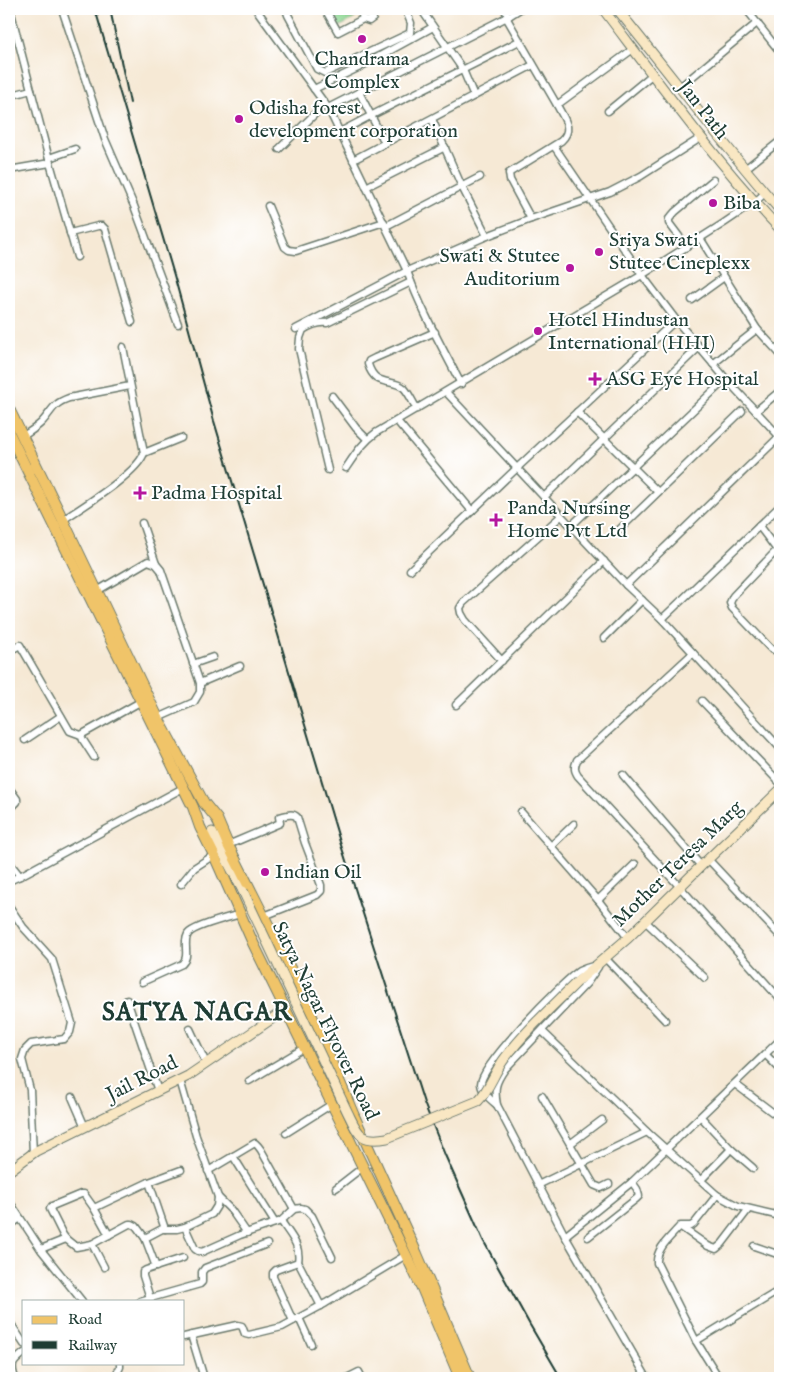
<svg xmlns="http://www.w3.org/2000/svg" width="789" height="1387" font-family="'IM FELL English',serif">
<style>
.park{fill:url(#park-crowns);stroke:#568a63}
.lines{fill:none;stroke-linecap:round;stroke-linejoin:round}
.street-casing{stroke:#6a796c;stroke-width:9}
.secondary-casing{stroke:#6a796c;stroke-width:11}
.primary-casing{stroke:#6a796c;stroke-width:12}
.street{stroke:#fff;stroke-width:6}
.secondary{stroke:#f9e7c3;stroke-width:9}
.primary{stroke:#f0c469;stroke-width:10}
.rail{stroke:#1f3d34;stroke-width:2}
.secondary-bridge-casing{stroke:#6a796c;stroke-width:11;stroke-linecap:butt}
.secondary-bridge{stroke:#f9e7c3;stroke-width:9}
.poi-dot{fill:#b5179e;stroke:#fff;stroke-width:2}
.labels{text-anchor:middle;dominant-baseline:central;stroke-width:4;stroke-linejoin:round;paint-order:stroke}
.poi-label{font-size:20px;fill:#1f3d34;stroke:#fff;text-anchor:start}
.street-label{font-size:20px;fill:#1f3d34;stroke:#fff}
.district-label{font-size:25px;font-weight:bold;letter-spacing:1px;fill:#1f3d34;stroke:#fff}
</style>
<defs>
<pattern id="park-crowns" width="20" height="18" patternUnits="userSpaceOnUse" patternTransform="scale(1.25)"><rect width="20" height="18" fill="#8dd792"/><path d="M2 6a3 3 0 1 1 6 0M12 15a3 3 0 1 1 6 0" fill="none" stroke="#79b97e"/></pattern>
</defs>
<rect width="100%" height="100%" fill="#fff"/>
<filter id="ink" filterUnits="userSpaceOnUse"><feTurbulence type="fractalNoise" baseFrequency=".02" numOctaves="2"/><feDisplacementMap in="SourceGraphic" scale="10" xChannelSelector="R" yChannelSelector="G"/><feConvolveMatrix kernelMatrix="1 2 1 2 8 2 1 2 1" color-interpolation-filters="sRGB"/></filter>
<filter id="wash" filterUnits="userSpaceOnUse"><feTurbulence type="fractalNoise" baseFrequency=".0096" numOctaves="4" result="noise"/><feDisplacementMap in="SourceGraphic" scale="20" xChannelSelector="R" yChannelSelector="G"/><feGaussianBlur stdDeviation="1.12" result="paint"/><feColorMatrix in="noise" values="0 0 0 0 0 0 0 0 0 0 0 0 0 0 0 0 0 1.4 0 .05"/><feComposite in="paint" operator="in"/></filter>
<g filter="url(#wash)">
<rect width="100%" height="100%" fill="#f6e9d5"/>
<!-- park -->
<path class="park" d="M327,9H351L355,18L337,28Z"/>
</g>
<g filter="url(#ink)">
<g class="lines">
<defs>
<g id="street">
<path d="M10,9L50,163"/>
<path d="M62,9L105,139L134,206L178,324"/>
<path d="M256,9L328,108L407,271C421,310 442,347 461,384"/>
<path d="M286,9L288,15L317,69L325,73L410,33L411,23L405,9"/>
<path d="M325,9L338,32L363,19"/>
<path d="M361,9L372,12L373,18L369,21L363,19L362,15L367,10"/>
<path d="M421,9L463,70L474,96"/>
<path d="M504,9L509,16"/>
<path d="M746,9L780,52"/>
<path d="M506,17L557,105L633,49"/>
<path d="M680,87L757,23"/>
<path d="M314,89L358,68L433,27"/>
<path d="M359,92L385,143"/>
<path d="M9,96L31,90"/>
<path d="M328,108L509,16L520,9"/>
<path d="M608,111L653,74"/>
<path d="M432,119L462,187L487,236"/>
<path d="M340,132C399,100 460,72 519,41"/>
<path d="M554,146L642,275L676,320L726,379L780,437"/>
<path d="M279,149L325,104"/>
<path d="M49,158L75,149"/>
<path d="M353,160L533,65"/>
<path d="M745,169L780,141"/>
<path d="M9,170L50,163L77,257"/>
<path d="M366,187L445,147"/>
<path d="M268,206L285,247L289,250L296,251L384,222"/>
<path d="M531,219L510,180L509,173L561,141C574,129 564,119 557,105"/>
<path d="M386,226L480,177"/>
<path d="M70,233L98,226H102L105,229L132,322"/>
<path d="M700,238L757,329L780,354"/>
<path d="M687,247L669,223V219L675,212L713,180"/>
<path d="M692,300L724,277"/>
<path d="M296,329L407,271L487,236L531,219L610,192L641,176L702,137"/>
<path d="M713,364L757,329"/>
<path d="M446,392L626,585L662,619L780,748"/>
<path d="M332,396L356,428L367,439"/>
<path d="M417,409C413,403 409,393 404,388C392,378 375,388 368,364L369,361L375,358L435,332"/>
<path d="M756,411L780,391"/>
<path d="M577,412L658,492"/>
<path d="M397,421L472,511"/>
<path d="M22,437C29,432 36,428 42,422C53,410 52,404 69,398L130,386"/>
<path d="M144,453L181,438"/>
<path d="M346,468C356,453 363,442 377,432L642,275L724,223L755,202L765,193"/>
<path d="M328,470L299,349L300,338L303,330C311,325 318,322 327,323L411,282"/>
<path d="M544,497L699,347"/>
<path d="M63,520C82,507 138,473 144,453L123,347"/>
<path d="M142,523L156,564"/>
<path d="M571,526L726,379"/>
<path d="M759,526L777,550"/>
<path d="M617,532L742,411"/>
<path d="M780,548L777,550L733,596L730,603L732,608L771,649L774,650L780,649"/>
<path d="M410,570L517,468L676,320"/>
<path d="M626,585L780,436"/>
<path d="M97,591L148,561L156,564L161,570L200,683V692L194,702L158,718"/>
<path d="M662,619L780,506"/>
<path d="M604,638L642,600"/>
<path d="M9,651L20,645L70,731L81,735"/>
<path d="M693,653L577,760C574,767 574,770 578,776L679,886L780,999"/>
<path d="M502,661L465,620L461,613L460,608L463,603L561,516"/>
<path d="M193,664L213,657"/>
<path d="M200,683L240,666"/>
<path d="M702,701L780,783"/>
<path d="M456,705L604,561"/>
<path d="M25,740L61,716"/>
<path d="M94,757L83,740L81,735L140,702"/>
<path d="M623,775L701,866"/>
<path d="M9,788L17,799V802L9,810"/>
<path d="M521,812L598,900L628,938"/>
<path d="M228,845L280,823L279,817C285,816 292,812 297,817L305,843L321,885V891L317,895L264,916"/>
<path d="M551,846L574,824"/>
<path d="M708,859L780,936"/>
<path d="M9,862L20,876L183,788"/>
<path d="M9,881L20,876"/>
<path d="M181,884L194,868L214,855"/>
<path d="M598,900L635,864"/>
<path d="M9,906L23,927L52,959L72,1023L70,1032L64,1039L31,1044L25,1050L22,1059L30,1090L33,1153"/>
<path d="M645,921L705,978"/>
<path d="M605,958L665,1020"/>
<path d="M598,967L587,983L505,1069C495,1083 494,1089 497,1105L565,1236L647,1378"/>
<path d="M142,982L182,964C189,957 185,950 186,941C186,939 187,936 188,934C194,926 230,917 241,914"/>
<path d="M127,1000L158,1091"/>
<path d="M190,1029L206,1063"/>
<path d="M542,1031L647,1132L717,1195L738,1206L780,1216"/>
<path d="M766,1055L780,1069"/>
<path d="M249,1081L304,1048"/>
<path d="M735,1084L780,1118"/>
<path d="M542,1096L594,1185L601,1188L609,1184"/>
<path d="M72,1097L85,1127"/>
<path d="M497,1105C491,1100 482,1093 481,1084C480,1066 562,982 579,971C583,969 589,967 593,966"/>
<path d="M701,1117L731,1149L753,1168"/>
<path d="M286,1133L332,1104"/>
<path d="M570,1144L602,1120"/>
<path d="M233,1156L275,1223"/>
<path d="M208,1171L255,1143L258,1146L261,1150L294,1209"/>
<path d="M701,1180L731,1149"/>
<path d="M149,1182L181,1170"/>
<path d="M538,1185L647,1132"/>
<path d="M336,1188L363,1167"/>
<path d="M717,1195L694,1224L691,1226H680C671,1237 656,1248 657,1263L696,1341L719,1378"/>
<path d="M218,1197L231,1210L247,1233"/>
<path d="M9,1201L42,1251L82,1301"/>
<path d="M94,1208L149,1182L165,1229"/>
<path d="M281,1221C290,1235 301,1245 298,1262L321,1306"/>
<path d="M9,1226L20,1218"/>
<path d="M185,1227L195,1249L198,1251L202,1252L240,1235L281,1221L294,1209L301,1208L305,1209L312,1216L332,1257"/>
<path d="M681,1227L708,1246L716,1249L722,1244L748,1210"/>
<path d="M565,1236L632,1182L780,1040"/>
<path d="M588,1237L636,1199L639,1196L637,1189L632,1182"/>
<path d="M92,1244L129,1224H132L136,1226L145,1238"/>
<path d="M754,1246L780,1255"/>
<path d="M41,1249L66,1239"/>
<path d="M104,1267L92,1244L76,1247L66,1239L63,1235L50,1209L52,1206L81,1194H84L94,1208L109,1235"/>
<path d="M156,1267L145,1238L162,1229H177L185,1227L212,1214L217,1206L218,1197L196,1136L180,1080"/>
<path d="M150,1298L143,1276V1272L146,1270L183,1258"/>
<path d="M140,1301L200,1284L202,1282V1272L205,1268L267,1244"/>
<path d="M299,1318L311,1344"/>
<path d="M9,1321L24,1344"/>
<path d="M293,1321L273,1277V1273L276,1270L298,1262"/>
<path d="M191,1335L204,1378"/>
<path d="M184,1337L238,1325L242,1326L245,1334L249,1335L282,1327L326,1303L406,1255"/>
<path d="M696,1341L780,1290"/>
<path d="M15,1378C10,1364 13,1362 24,1353"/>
<path d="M115,1378L120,1367V1363"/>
<path d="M347,1378L359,1372L362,1378"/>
<path d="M779,1378L780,1377"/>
</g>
<g id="secondary">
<path d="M603,9C659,83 716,162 780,229"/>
<path d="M617,9C672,76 723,145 780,210"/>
<path d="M9,10L12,9"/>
<path d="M212,832L243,891"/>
<path d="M577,982L628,938L701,866L780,790"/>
<path d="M9,1171L36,1151L188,1076L276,1016L287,1013"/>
</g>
<g id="primary">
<path d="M9,409L63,520L158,718L204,803L217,819L228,845L300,988L354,1116L417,1254L470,1378"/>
<path d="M9,433L193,807L200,827L214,855L253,943L406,1255L422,1288L460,1378"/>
</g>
</defs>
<!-- street casing -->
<use href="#street" class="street-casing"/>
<!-- secondary casing -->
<use href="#secondary" class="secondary-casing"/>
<!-- primary casing -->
<use href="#primary" class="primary-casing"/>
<!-- street -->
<use href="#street" class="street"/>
<!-- secondary -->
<use href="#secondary" class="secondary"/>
<!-- primary -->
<use href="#primary" class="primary"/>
<!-- rail -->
<g class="rail">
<path d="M95,9L174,275L214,421L340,842L424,1103L445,1155L483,1240L530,1325L561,1378"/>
<path d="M110,9L130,103"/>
</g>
<defs>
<path id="secondary-bridge" d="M243,891L347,1111C358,1133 359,1143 387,1138L478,1101C490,1089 494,1072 505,1058C526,1030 552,1007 577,982"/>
</defs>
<!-- secondary-bridge casing -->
<use href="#secondary-bridge" class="secondary-bridge-casing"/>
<!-- secondary-bridge -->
<use href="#secondary-bridge" class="secondary-bridge"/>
</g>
</g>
<!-- markers -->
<g class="poi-dot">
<circle cx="362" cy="39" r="5"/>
<circle cx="239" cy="119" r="5"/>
<circle cx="713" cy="203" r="5"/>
<circle cx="599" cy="252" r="5"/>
<circle cx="570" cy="268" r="5"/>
<circle cx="538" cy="331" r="5"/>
<path d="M592.5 371.5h5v5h5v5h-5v5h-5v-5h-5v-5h5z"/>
<path d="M137.5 485.5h5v5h5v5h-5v5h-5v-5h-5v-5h5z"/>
<path d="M493.5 512.5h5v5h5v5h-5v5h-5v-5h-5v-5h5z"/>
<circle cx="265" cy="872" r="5"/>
</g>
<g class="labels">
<!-- poi labels -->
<g class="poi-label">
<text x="362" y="59" text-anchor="middle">Chandrama<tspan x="362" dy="23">Complex</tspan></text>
<text x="249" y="108">Odisha forest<tspan x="249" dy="23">development corporation</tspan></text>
<text x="723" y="203">Biba</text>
<text x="609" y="240">Sriya Swati<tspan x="609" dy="23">Stutee Cineplexx</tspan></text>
<text x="560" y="256" text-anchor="end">Swati &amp; Stutee<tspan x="560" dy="23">Auditorium</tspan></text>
<text x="548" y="320">Hotel Hindustan<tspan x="548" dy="23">International (HHI)</tspan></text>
<text x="606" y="379">ASG Eye Hospital</text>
<text x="151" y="493">Padma Hospital</text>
<text x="507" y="508">Panda Nursing<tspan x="507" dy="23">Home Pvt Ltd</tspan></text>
<text x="275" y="872">Indian Oil</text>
</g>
<!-- street labels -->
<g class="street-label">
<text transform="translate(703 110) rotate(52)">Jan Path</text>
<text transform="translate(678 864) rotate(-44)">Mother Teresa Marg</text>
<text transform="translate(325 1021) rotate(64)">Satya Nagar Flyover Road</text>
<text transform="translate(142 1079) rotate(-27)">Jail Road</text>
</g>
<!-- district labels -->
<g class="district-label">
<text x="197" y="1013">SATYA NAGAR</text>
</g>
</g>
<!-- margin -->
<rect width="789" height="1387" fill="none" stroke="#fff" stroke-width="30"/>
<!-- legend -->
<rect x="22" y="1300" width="162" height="65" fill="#ffffff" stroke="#a5b1ae"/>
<rect x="32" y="1316" width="25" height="8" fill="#f0c469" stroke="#a5b1ae"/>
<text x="68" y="1324" font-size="15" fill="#1f3d34">Road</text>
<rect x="32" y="1341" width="25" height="8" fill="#1f3d34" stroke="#a5b1ae"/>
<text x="68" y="1350" font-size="15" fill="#1f3d34">Railway</text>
</svg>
